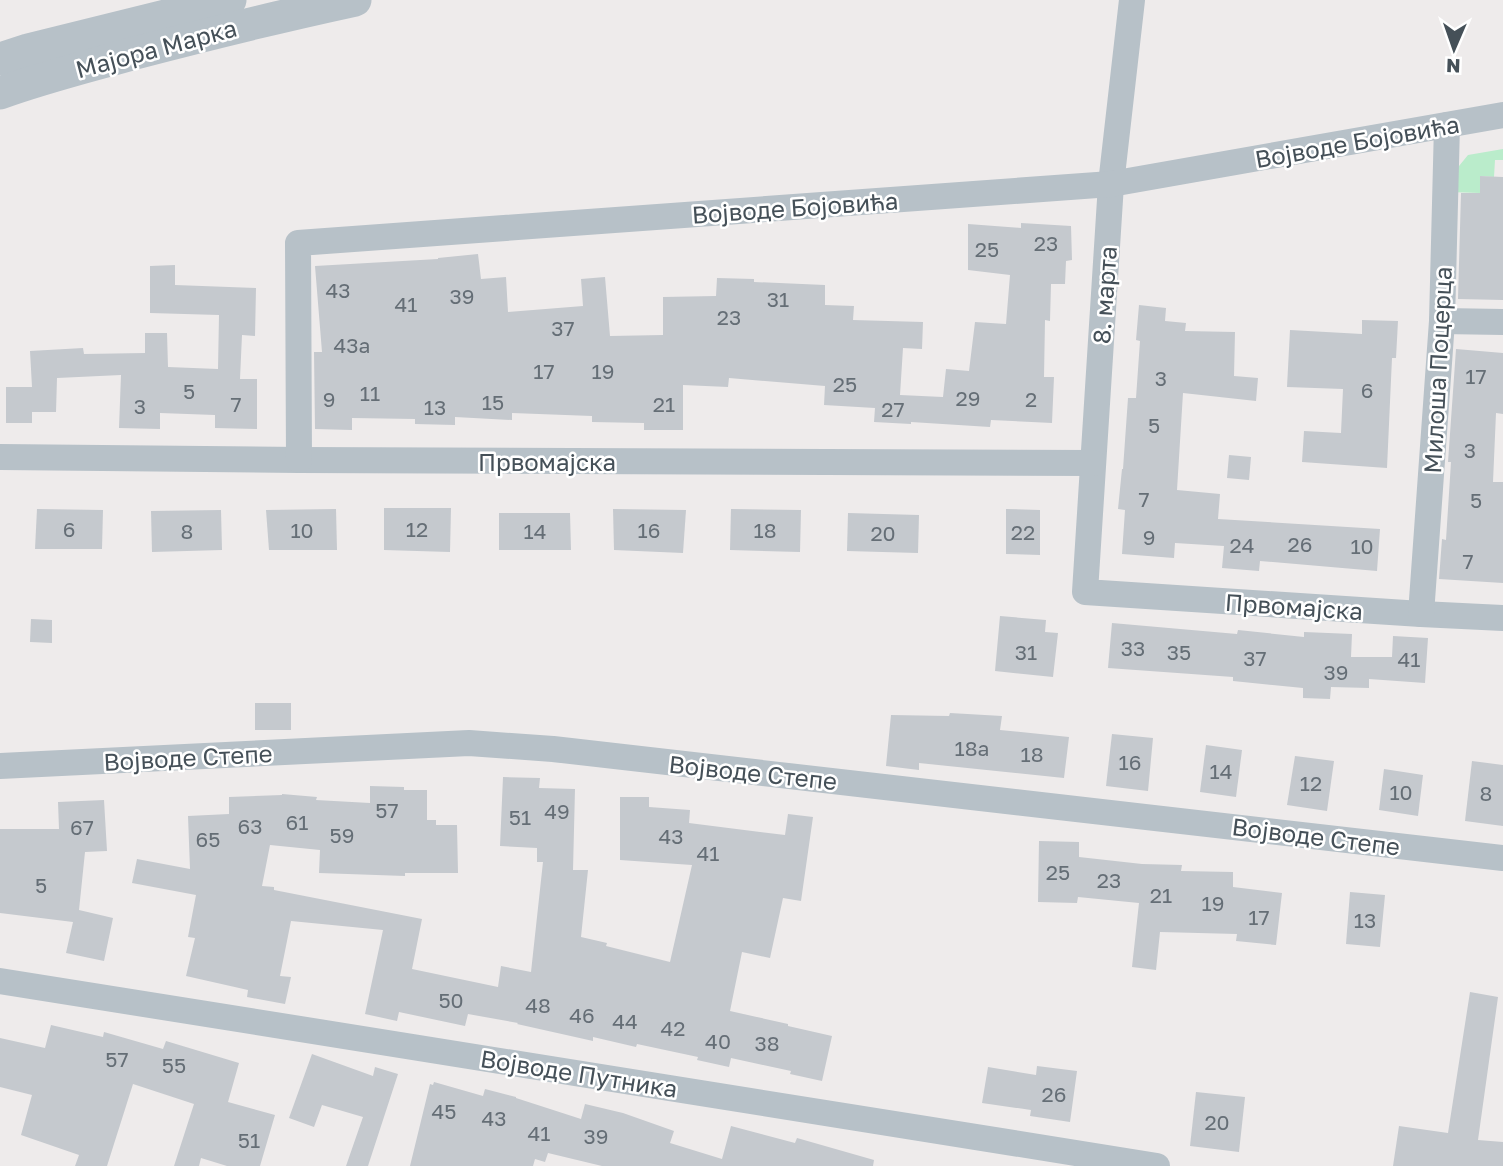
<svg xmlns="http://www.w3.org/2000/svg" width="1503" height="1166" font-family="'Golos Text',sans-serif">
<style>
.green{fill:#baeccb}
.building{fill:#c5c9ce}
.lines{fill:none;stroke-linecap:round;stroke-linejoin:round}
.minor{stroke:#b7c1c8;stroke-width:26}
.tertiary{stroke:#b7c1c8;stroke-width:33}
.labels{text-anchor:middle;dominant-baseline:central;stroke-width:5;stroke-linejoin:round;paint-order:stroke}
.number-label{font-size:21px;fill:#656e76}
.street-label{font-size:24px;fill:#455058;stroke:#fff}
</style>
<rect width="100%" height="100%" fill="#eeebeb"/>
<!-- green -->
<path class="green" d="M1503,149V160H1495L1494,177L1480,176V193L1449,192L1450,177L1468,155Z"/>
<!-- building -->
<g class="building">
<path d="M1480,176L1503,177V300L1458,299L1461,193H1480Z"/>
<path d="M1021,223L1071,226L1072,260L1066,261L1065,284H1051L1050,321L1045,320L1044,377H1054L1052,423L991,420L990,427L911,422V424L874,422L875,408L824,405L825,386L729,378L728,387L683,385V430H644V423L592,422V416L512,413V420L455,417V425L415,424V419L352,418V430L315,429L314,352H322L315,266L438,259V258L478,254L481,279L506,277L508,312L583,306L581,279L605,277L610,336L663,335V297L716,296L717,278L754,279V282L825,285V305L854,306L853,320L923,322L922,349L903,348L900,395L943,397L946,369L969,371L975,322L1006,324L1010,275L968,270V224L1021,228Z"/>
<path d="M175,265V285L256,288L255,336L242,335L240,379H257V429L215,428V415L160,413V429L119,428L121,375L57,378L56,412H32V423H6V387H32L30,351L83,348L84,354L145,353V333H167L168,367L218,369L219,315L150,313V266Z"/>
<path d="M1139,305L1166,308L1165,321L1186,323L1185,331L1235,332L1234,376L1258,378L1256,401L1183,393L1177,490L1220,494L1218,519L1380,529L1377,571L1260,561L1259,571L1222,568L1224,546L1175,543L1174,558L1122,554L1125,510L1118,509L1122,469H1123L1128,398H1136L1140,341L1136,340Z"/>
<path d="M1362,320L1398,321L1396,358H1392L1387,468L1302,462L1304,431L1341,433L1343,389L1287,387L1290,330L1362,334Z"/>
<path d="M1456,349L1503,353V414L1496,413L1493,482H1503V583L1439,579L1442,539L1446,540L1451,462H1448Z"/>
<path d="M1229,455L1251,457L1249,480L1227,478Z"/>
<path d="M384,508H451L450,552L384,550Z"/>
<path d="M37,509L103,510L102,549H35Z"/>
<path d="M336,509L337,550H269L266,510Z"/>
<path d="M613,509L686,510L683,553L614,550Z"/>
<path d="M731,509L801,510L800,552L730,550Z"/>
<path d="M1006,509L1040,510V555L1006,554Z"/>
<path d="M221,510L222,550L152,552L151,511Z"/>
<path d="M499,513H570L571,550H499Z"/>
<path d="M848,513L919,515L918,553L847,551Z"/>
<path d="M1000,616L1046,620L1045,632L1058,633L1053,677L995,671Z"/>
<path d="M31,619L52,620V643L30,642Z"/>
<path d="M1112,623L1237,634L1238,630L1304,637V632L1352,634L1351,657H1392L1393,636L1428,638L1425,683L1369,679V688L1331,687L1330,699L1303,698V688L1233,681V677L1108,668Z"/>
<rect x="255" y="703" width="36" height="27"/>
<path d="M950,713L1002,716L1000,730L1069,737L1064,778L919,763V770L886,766L891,715L949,716Z"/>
<path d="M1112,734L1153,738L1148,791L1106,786Z"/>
<path d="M1206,745L1242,750L1236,797L1200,792Z"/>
<path d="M1295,756L1334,761L1327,811L1287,805Z"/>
<path d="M1472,761L1503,765V826L1465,821Z"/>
<path d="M1384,769L1423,775L1418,816L1379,810Z"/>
<path d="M503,777L540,778L539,788L575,789L573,870H588L581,937L607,943L606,946L670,962L692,865L620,860V797H649V807L690,810L689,823L785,835L788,814L813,817L801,901L783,898L770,958L742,952L730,1011L788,1024V1026L832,1036L822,1081L790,1074L791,1071L731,1058L729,1067L697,1060L698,1057L637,1044L636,1047L593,1037V1041L517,1024L518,1023L468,1014L465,1026L399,1012L397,1021L365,1014L383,930L291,921L280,976L291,977L285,1004L247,997L248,990L186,976L195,938L188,937L196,895L132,883L137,859L190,869L188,816L229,814V797L282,795V794L317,797L316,800L370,803V786L404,787V790H427V820H436V825H457L458,873H405V876L319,873L320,850L270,845L262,886L274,887V890L422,919L412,969L498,987L501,966L531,972L543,862H537V848L500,846Z"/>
<path d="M104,800L107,851L85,852L79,910L113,918L104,961L66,953L73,922L0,913V829H59L58,802Z"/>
<path d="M1039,841L1079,842V857L1142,864L1182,865L1181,871L1233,872V887L1282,893L1276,945L1236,941L1237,934L1160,932L1156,970L1132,967L1139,903L1078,897L1077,903L1038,902Z"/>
<path d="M1350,892L1385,895L1380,947L1346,944Z"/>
<path d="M1470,992L1498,997L1478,1140L1503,1142V1166H1393L1399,1126L1448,1133Z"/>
<path d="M51,1025L103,1037L104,1032L163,1049L166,1041L239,1063L228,1102L275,1115L260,1166H227L201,1158L199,1166H174L194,1104L133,1084L107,1166H75L79,1155L21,1135L32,1095L0,1087V1038L45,1048Z"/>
<path d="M312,1054L373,1076L375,1067L398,1074L368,1166H346L363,1117L322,1105L314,1127L289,1118Z"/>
<path d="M1037,1066L1077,1071L1070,1122L1030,1116L1031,1110L982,1103L988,1067L1036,1075Z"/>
<path d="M434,1082L483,1096L485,1089L516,1097V1098L581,1119L585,1104L623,1113L674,1131L670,1143L722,1159L731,1126L795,1143L797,1138L874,1160L873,1166H602L548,1153L545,1162L535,1159L533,1166H410L430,1084L433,1085Z"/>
<path d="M1196,1092L1245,1097L1239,1152L1190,1146Z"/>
</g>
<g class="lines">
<!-- minor -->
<g class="minor">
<path d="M1132,0L1111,184L1085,592L1421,614L1503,618"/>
<path d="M1442,321L1503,322"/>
<path d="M0,457L299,460L1093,463"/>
<path d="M299,460L298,243L1111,184L1503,115"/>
<path d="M1421,614L1442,321L1447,125"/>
<path d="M0,766L469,743L553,749L1503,858"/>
<path d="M0,981L1157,1166"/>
</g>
<!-- tertiary -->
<g class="tertiary">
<path d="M0,59L28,50L230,0"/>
<path d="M0,93C44,77 89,66 135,53C208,34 281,16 355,0"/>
</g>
</g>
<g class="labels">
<!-- number labels -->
<g class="number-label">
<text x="1046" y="243">23</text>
<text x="987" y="249">25</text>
<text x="338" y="290">43</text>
<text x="462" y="296">39</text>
<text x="778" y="299">31</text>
<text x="406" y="304">41</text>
<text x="729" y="317">23</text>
<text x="563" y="328">37</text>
<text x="352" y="345">43a</text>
<text x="544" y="371">17</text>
<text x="603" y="371">19</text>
<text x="1476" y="376">17</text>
<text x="1161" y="378">3</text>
<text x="845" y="384">25</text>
<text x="1367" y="390">6</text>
<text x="189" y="391">5</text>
<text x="370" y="393">11</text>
<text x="968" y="398">29</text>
<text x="329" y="399">9</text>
<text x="1031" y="399">2</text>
<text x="493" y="402">15</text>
<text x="236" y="404">7</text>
<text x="664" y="404">21</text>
<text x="140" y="406">3</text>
<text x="435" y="407">13</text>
<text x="893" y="409">27</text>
<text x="1154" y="425">5</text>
<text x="1470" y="450">3</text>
<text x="1144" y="499">7</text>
<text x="1476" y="500">5</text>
<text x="69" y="529">6</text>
<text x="417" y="529">12</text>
<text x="302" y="530">10</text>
<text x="649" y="530">16</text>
<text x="765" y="530">18</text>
<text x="187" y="531">8</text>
<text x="535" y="531">14</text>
<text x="1023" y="532">22</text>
<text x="883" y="533">20</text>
<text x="1149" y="537">9</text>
<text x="1300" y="544">26</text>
<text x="1242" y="545">24</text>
<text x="1362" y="546">10</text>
<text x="1468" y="561">7</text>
<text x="1133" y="648">33</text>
<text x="1026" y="652">31</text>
<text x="1179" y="652">35</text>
<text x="1255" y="658">37</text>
<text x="1409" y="659">41</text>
<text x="1336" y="672">39</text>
<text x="972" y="748">18a</text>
<text x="1032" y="754">18</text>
<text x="1130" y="762">16</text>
<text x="1221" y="771">14</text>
<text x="1311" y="783">12</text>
<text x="1401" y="792">10</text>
<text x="1486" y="793">8</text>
<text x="387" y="810">57</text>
<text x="557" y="811">49</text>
<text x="520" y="817">51</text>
<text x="297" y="822">61</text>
<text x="250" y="826">63</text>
<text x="82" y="827">67</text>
<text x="342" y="835">59</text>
<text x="671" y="836">43</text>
<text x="208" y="839">65</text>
<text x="708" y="853">41</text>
<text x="1058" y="872">25</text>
<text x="1109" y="880">23</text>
<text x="41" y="885">5</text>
<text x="1161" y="895">21</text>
<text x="1213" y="903">19</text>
<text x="1259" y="917">17</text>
<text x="1365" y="920">13</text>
<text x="451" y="1000">50</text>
<text x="538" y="1005">48</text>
<text x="582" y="1015">46</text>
<text x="625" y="1021">44</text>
<text x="673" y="1028">42</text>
<text x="718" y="1041">40</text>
<text x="767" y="1043">38</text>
<text x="117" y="1059">57</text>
<text x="174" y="1065">55</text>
<text x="1054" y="1094">26</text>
<text x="444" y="1111">45</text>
<text x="494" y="1118">43</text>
<text x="1217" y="1122">20</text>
<text x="539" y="1133">41</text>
<text x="596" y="1136">39</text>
<text x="249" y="1140">51</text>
</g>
<!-- street labels -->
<g class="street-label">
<text transform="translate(156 48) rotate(-15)">Мајора Марка</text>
<text transform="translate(1357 141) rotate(-10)">Војводе Бојовића</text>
<text transform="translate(795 207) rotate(-4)">Војводе Бојовића</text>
<text transform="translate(1104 295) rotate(-86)">8. марта</text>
<text transform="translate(1437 370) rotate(-87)">Милоша Поцерца</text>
<text x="547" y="461">Првомајска</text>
<text transform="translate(1294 606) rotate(4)">Првомајска</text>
<text transform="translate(188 757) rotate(-3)">Војводе Степе</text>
<text transform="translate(753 772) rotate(6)">Војводе Степе</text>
<text transform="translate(1316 836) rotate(7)">Војводе Степе</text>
<text transform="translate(579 1073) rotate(9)">Војводе Путника</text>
</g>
</g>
<!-- north arrow -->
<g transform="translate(1454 49) rotate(182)" stroke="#ffffff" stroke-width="5" paint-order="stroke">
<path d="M0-5L12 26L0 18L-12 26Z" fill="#455058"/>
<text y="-10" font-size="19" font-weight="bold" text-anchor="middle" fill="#455058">N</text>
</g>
</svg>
